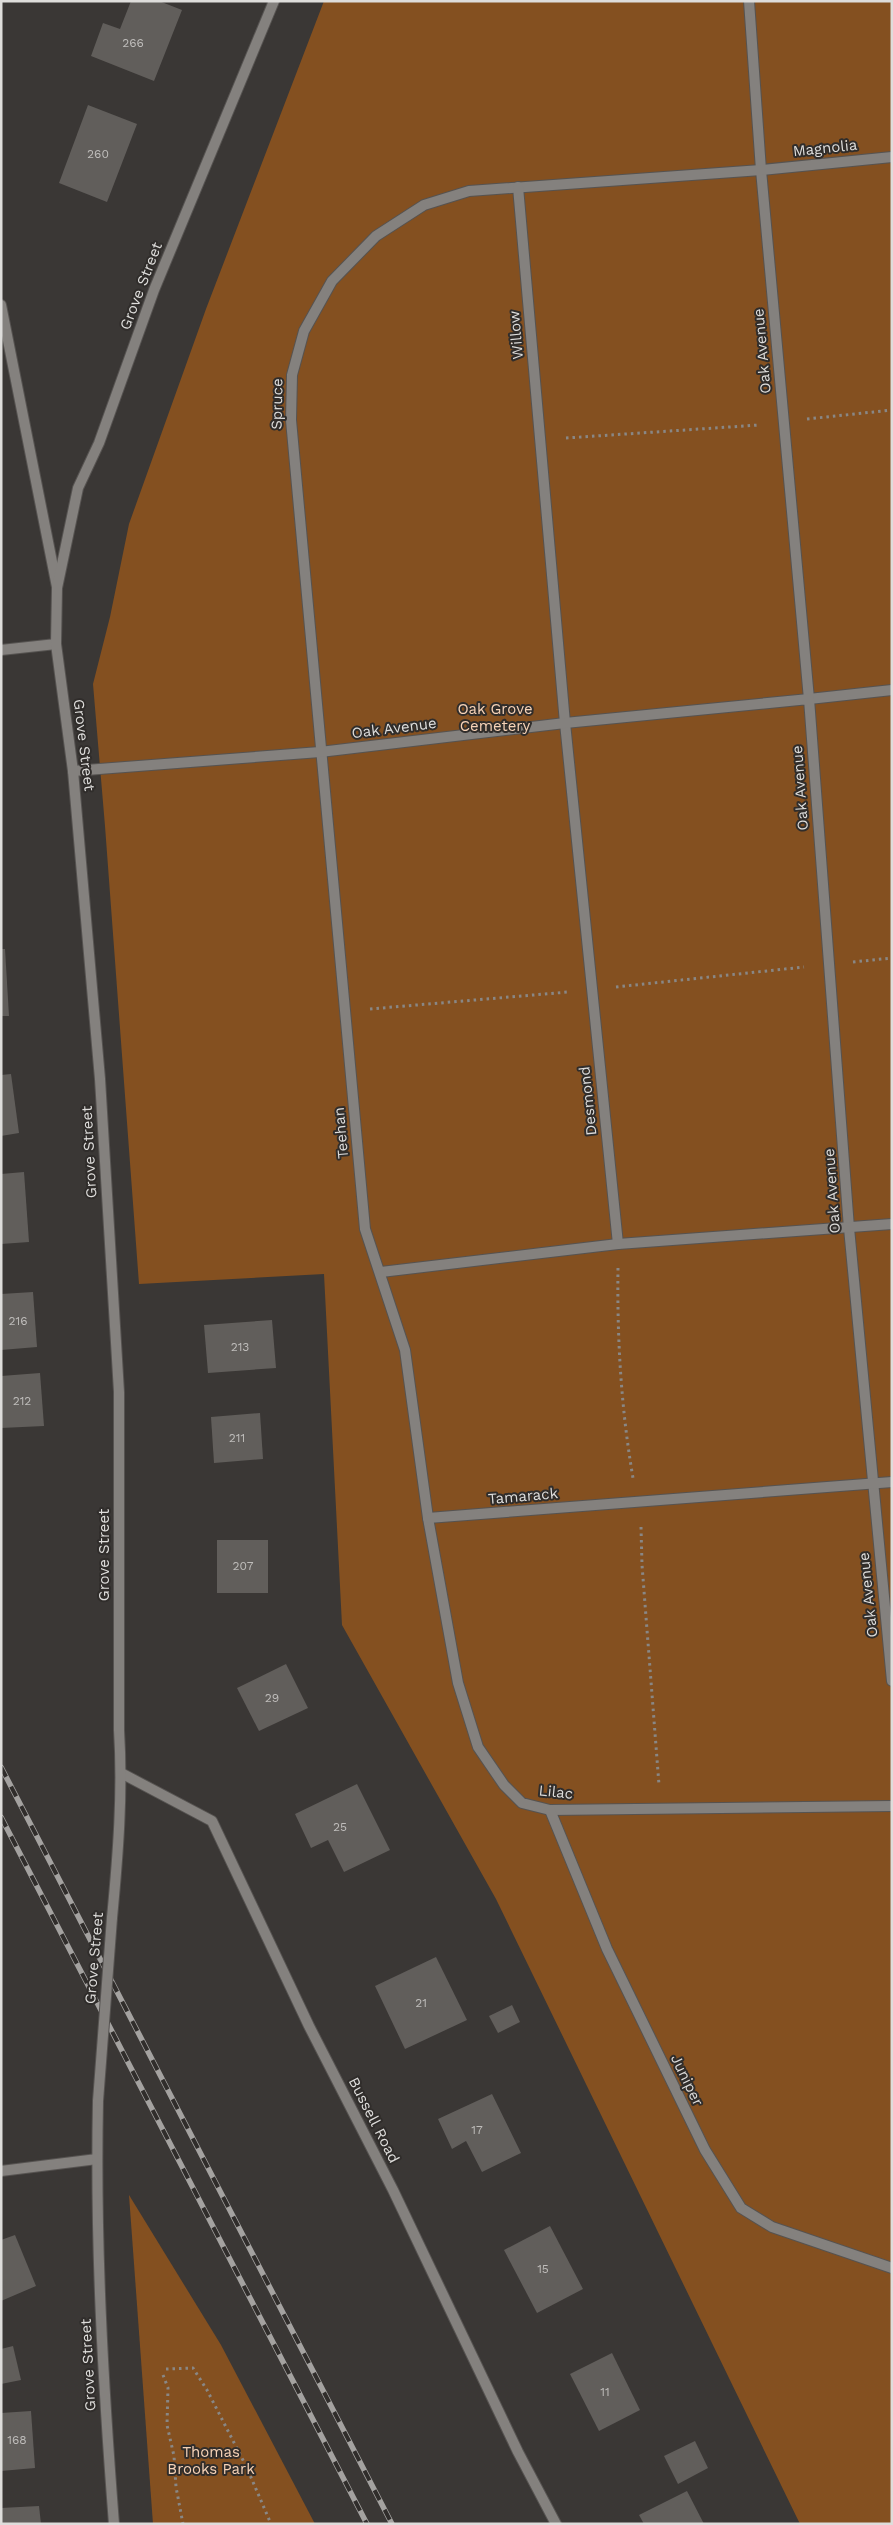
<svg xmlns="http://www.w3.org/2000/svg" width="893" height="2525" font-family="'Work Sans',sans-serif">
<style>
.green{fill:#845020}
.building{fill:#615e5b}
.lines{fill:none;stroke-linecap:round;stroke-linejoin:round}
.service-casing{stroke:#565351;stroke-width:12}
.minor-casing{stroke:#565351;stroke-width:12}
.tertiary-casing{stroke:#565351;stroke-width:12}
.path{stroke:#898785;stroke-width:3;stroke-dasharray:2.5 4;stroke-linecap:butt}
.service{stroke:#84817e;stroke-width:10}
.minor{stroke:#84817e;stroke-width:10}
.tertiary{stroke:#84817e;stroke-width:10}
.rail-casing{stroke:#a4a2a0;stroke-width:5.5}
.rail{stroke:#302d2b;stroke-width:4;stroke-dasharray:11;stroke-linecap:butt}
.tertiary-bridge-casing{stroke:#565351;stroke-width:12;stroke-linecap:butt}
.tertiary-bridge{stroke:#84817e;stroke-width:10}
.labels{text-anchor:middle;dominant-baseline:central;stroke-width:4;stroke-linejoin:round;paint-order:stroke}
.number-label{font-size:12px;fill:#bfbdbb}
.street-label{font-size:15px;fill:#dedddb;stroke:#302d2b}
.park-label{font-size:15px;fill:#f7d3b7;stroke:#302d2b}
</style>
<rect width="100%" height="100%" fill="#3a3735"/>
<!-- green -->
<g class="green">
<path d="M324,1H892V2524H800L496,1899L342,1625L324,1274L139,1284L105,826L93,684L110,617L129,524L206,309Z"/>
<path d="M129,2195L221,2345L315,2524H153Z"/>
</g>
<!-- building -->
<g class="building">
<path d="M131,1H159L182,10L154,81L91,56L103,23L120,29Z"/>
<path d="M88,105L137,124L107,202L59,183Z"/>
<path d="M1,949H5L9,1016H1Z"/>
<path d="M11,1074L19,1133L1,1136V1075Z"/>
<path d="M24,1172L29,1242L1,1244V1174Z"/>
<path d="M33,1292L37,1347L1,1350V1294Z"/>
<path d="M272,1320L276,1368L208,1373L204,1325Z"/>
<path d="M40,1373L44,1426L1,1428V1376Z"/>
<path d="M260,1413L263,1459L214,1463L211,1417Z"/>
<rect x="217" y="1540" width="51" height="53"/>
<path d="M286,1664L308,1708L259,1731L237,1688Z"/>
<path d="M357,1784L390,1850L344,1872L328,1840L311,1848L295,1814Z"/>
<path d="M436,1957L467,2020L405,2049L375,1986Z"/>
<path d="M512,2005L520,2022L498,2033L489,2016Z"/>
<path d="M492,2094L521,2153L482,2172L466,2141L452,2149L438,2119Z"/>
<path d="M550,2226L583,2289L537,2313L504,2250Z"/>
<path d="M15,2235L36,2286L1,2301V2240Z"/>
<path d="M13,2346L21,2380L1,2384V2349Z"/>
<path d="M612,2353L640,2410L599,2431L570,2374Z"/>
<path d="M31,2411L35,2468L1,2471V2413Z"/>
<path d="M695,2441L708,2468L678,2484L664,2456Z"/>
<path d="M687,2491L704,2524H644L639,2515Z"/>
<path d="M39,2506L41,2524H1V2508Z"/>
</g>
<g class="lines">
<defs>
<g id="service">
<path d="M749,1L761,170L809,699L892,690"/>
<path d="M892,157L761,170L469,191L424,205L376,236L332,281L304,331L292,375L291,420L365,1229L405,1350L428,1518L458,1683L478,1747L504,1785L522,1803L550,1810L892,1806"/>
<path d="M518,187L565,723L618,1244"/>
<path d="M73,771L320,752L565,723L809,699L849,1228L892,1681"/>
<path d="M381,1272L618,1244L892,1224"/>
<path d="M428,1518L892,1482"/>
<path d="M550,1810L607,1949L705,2150L741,2208L772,2227L892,2268"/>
</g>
<g id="minor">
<path d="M1,305L57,587"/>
<path d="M1,650L56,644"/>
<path d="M121,1773L212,1821L309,2026L393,2190L518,2452L556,2524"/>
<path d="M1,2171L97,2159"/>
</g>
<g id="tertiary">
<path d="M112,1918C118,1855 123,1793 119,1730V1392L100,1079L73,771L56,644L57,588L78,488L99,443L154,290L274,1"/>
<path d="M98,2101C95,2242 103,2383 114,2524"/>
</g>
</defs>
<!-- service casing -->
<use href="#service" class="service-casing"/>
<!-- minor casing -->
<use href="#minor" class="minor-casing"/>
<!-- tertiary casing -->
<use href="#tertiary" class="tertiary-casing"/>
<!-- path -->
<g class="path">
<path d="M807,419L892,410"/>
<path d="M566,438L759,425"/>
<path d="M853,962L892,958"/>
<path d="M616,987L804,967"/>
<path d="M370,1009L568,992"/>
<path d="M618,1268C617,1338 621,1408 633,1478"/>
<path d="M641,1527L642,1565L659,1785"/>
<path d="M166,2369L193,2368L207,2390L247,2468L271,2524"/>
<path d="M163,2375L168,2388L167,2425L174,2456L176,2487L183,2524"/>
</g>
<!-- service -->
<use href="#service" class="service"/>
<!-- minor -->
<use href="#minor" class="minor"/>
<!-- tertiary -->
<use href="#tertiary" class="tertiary"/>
<defs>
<g id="rail">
<path d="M1,1767L392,2524"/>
<path d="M1,1817L367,2524"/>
</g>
</defs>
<!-- rail casing -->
<use href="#rail" class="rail-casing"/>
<!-- rail -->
<use href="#rail" class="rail"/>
<defs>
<path id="tertiary-bridge" d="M98,2101L112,1918"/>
</defs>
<!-- tertiary-bridge casing -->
<use href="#tertiary-bridge" class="tertiary-bridge-casing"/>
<!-- tertiary-bridge -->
<use href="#tertiary-bridge" class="tertiary-bridge"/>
</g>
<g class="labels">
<!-- number labels -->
<g class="number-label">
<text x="133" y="43">266</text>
<text x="98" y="154">260</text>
<text x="18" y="1321">216</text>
<text x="240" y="1347">213</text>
<text x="22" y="1401">212</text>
<text x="237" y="1438">211</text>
<text x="243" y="1566">207</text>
<text x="272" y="1698">29</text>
<text x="340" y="1827">25</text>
<text x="421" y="2003">21</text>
<text x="477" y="2130">17</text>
<text x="543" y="2269">15</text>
<text x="605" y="2392">11</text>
<text x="17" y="2440">168</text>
</g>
<!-- street labels -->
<g class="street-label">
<text transform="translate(825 148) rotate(-6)">Magnolia</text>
<text transform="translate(141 286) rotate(-69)">Grove Street</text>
<text transform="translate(516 335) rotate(-95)">Willow</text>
<text transform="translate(762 351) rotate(-95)">Oak Avenue</text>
<text transform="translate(277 404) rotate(-89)">Spruce</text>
<text transform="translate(394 728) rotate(-7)">Oak Avenue</text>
<text transform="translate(84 745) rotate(83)">Grove Street</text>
<text transform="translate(800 788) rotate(-94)">Oak Avenue</text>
<text transform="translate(588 1101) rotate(-96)">Desmond</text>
<text transform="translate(341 1133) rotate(-95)">Teehan</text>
<text transform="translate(89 1152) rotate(-93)">Grove Street</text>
<text transform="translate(832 1191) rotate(-94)">Oak Avenue</text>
<text transform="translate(523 1496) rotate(-5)">Tamarack</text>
<text transform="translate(104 1555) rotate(-90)">Grove Street</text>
<text transform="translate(868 1595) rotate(-96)">Oak Avenue</text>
<text transform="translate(556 1792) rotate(6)">Lilac</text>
<text transform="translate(94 1958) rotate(-85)">Grove Street</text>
<text transform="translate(687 2080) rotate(64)">Juniper</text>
<text transform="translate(374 2120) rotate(63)">Bussell Road</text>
<text transform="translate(88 2365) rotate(-93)">Grove Street</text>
</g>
<!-- park labels -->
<g class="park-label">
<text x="495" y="709">Oak Grove<tspan x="495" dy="17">Cemetery</tspan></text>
<text x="211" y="2452">Thomas<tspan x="211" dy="17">Brooks Park</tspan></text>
</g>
</g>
<!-- border -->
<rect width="893" height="2525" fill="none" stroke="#dedddb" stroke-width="5"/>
</svg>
